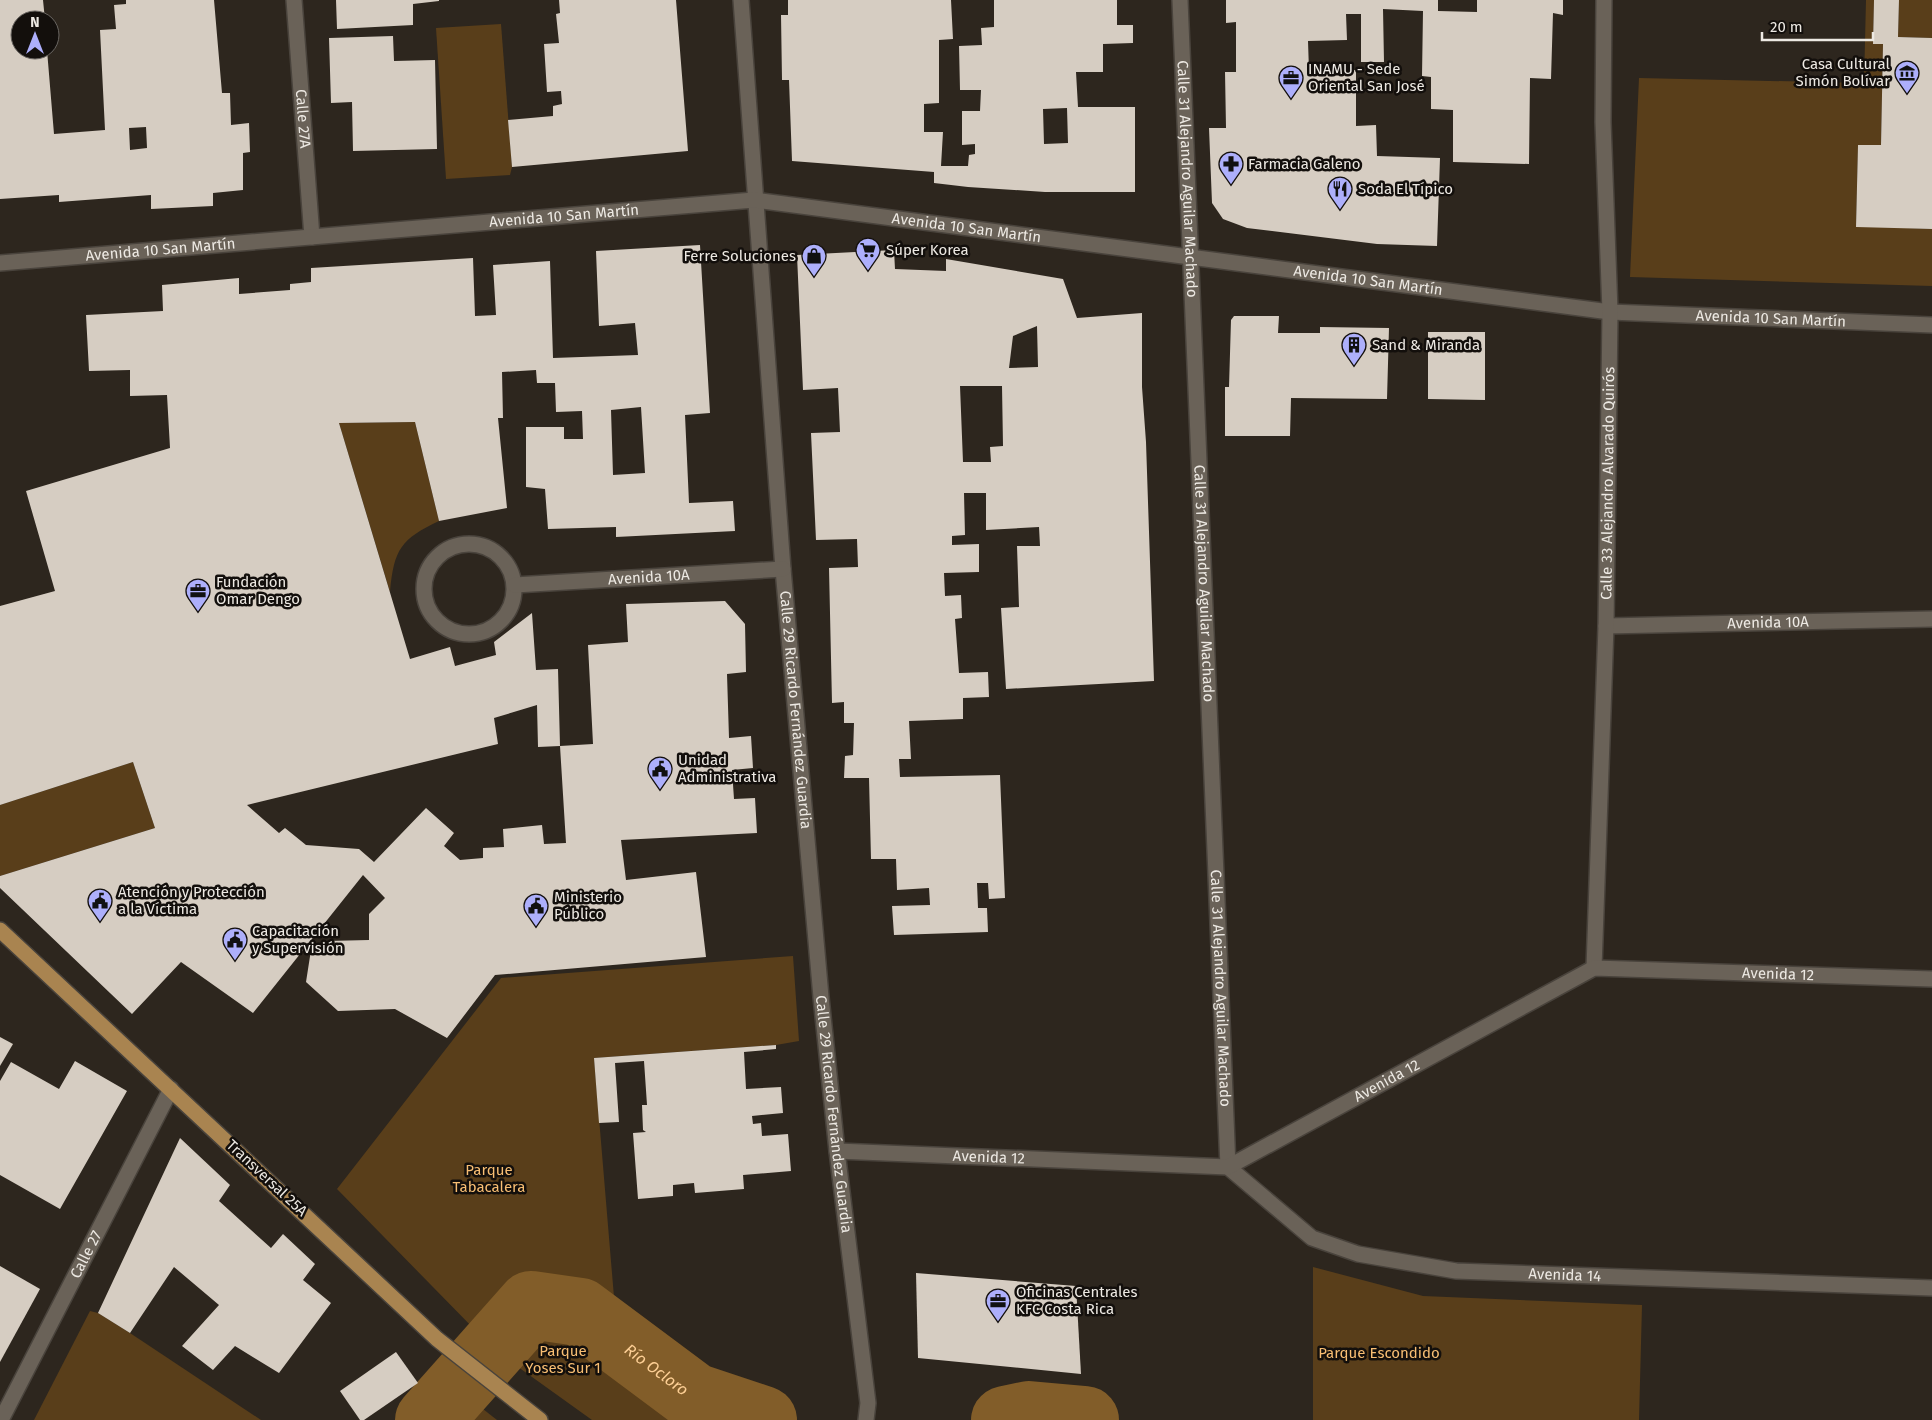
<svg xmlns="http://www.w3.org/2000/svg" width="1932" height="1420" font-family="'Fira Sans',sans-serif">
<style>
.green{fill:#593e1a}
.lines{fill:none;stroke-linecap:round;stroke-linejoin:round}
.river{stroke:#825d29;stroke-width:68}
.building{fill:#d6cdc2;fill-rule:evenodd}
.minor-casing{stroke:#49433c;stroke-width:18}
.major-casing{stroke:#49433c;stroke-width:18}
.minor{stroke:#6a6258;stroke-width:15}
.major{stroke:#a98450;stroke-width:15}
.labels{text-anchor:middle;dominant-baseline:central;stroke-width:5;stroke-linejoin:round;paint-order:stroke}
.poi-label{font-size:15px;fill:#ede9e3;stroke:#130f0c;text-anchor:start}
.street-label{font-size:15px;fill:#ede9e3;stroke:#130f0c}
.park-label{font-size:15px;fill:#f8be73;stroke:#130f0c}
.water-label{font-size:16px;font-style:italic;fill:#fcce94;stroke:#130f0c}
</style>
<rect width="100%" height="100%" fill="#2d261e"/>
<!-- green -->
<g class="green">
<path d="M1866,0H1874L1873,43L1883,44L1881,145H1858L1856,226L1932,229V286L1630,277L1639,78L1864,83Z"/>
<path d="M1899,0H1932V38L1898,37Z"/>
<path d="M501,24L512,167L510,175L446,179L436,28Z"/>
<path d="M415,422L439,521C401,539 394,549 390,592L339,423Z"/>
<path d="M133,762L155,828L0,876V805Z"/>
<path d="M793,956L799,1041L776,1045L594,1058L615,1309L572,1295L523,1287L479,1334L337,1189L501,978Z"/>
<path d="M1313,1267L1423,1296L1642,1305L1639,1420H1313Z"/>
<path d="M90,1311L98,1313L130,1333L261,1420H34Z"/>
<path d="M534,1322L567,1323L686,1410L719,1420H592L504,1357Z"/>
<path d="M437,1373L497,1420H396Z"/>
</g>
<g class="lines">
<!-- river -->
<g class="river">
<path id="s1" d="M429,1420L531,1305L580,1312L694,1397L763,1420"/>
<path d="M1005,1420L1029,1415L1085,1420"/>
</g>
</g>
<!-- building -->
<g class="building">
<path d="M0,0H43L45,20H20V50H47L54,134L105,130L100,30L116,29L114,5L126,4V0H214L222,93H230L231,125L249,123L250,152L243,153V190L213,193V206L151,209V195L59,202V195L0,199ZM146,127L147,148L130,150L129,128Z"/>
<path d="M336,0H439V1L413,4V25L337,29Z"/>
<path d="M559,0H676L688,151L512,167L508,120L553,116V106L562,104L561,91L547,92L544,44L559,43L556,14L560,13Z"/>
<path d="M788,0H951L953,39L939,40V103L924,104V132H943L941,166H968L969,155L975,154V144L962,145V111H980L981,90H960L959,46L982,45L981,28L994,27V0H1117V25H1133V43L1103,44V72H1076L1078,107H1135V192H1045L968,187L934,183V172L792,161L789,80H782L781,15H788ZM1067,108L1068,143L1044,144L1043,109Z"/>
<path d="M1226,0H1438V11L1477,12V0H1563V15L1553,13L1551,79L1530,78L1529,164L1453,162V110L1431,109V77L1422,76L1423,11L1383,9L1384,62H1361V14H1346L1347,40L1308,41L1309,71L1356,70V126L1376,125L1377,156L1440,158L1437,246L1377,244L1247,228L1223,219L1212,203L1209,128H1226L1225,72H1236V22L1226,23Z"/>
<path d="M1874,0H1899L1898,37L1932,38V229L1856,227L1858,145H1881L1883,44H1873Z"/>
<path d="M393,36L394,61L435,60L437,149L353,151L352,102L331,103L329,38Z"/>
<path d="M700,245L710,413L685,415L689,503L733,501L735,531L616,537V527L548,529L545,489L526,487V427H564V439H583L582,411L556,412L555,383H537L536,370L502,372L503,418H498L507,508L439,521L415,422L339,423L410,659L450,647L455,666L496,655L494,642L532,613L536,670L558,669L560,746L593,744L588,645L628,642L626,604L725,601L745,624L746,672L727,674L729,738L751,736L753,768L732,770L734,799L755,798L757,833L621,840L626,880L696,872L706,957L495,975L447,1038L395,1009L338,1011L306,982L311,950H328L327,941L369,940V914L385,898L363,875L253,1013L181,962L132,1014L0,888V876L155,828L133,762L0,805V606L55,591L26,491L170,448L167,395L130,396V370L89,371L86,315L163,311L162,285L239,278V294L290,290V284L311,282V268L473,258L475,316L496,315L493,265L550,261L553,358L638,355L635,323L599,326L596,251ZM641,407L645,473L613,475L611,410ZM537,705L538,747L560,746L566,843L544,844L542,825L503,829L504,847L483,848V858L460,860L444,846L454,833L426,808L374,862L359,849L306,845L285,828L279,833L247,805L498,744L494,718Z"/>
<path d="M894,250L895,269L946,271V259L1063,279L1077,318L1142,313V387L1146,442L1154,681L1006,689L1001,608L1019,607L1017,546H1040L1039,527L986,530V493H964L965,535L952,536V545L979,544V572L944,573L945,596L961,595L962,618L955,619L959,673L988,672L989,697L963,698V719L909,721L911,759H899L900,777L1000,775L1005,898L989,899L988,883H977L978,908H987L988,932L894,935L892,906L930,905L929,888L897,890L896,859H871L869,778H844L845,756L853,755L854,723H844V702L832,703L829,568L858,567L857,539L816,540L811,433L840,432L838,388L803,390L797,255ZM1037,326L1038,367L1009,368L1013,336ZM960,386H1002L1003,446L990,447L991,462H963Z"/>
<path d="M1234,316H1279L1278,333H1320V327L1389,328L1387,399L1291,398L1290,436H1225V387H1229L1231,320Z"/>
<path d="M1428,332H1485V400L1428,399Z"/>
<path d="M0,1037L13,1044L0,1066Z"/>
<path d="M776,1045V1049L744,1052L746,1089L781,1087L783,1113L752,1116L753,1124L761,1123L762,1136L788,1134L791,1171L743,1175L744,1189L695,1193L694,1183L673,1185V1196L638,1199L633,1133L646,1132L643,1130L642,1105H647L644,1061L615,1063L619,1122L599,1123L594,1058Z"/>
<path d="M75,1061L127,1091L60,1209L0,1175V1081L11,1062L59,1089Z"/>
<path d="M180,1138L230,1185L219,1201L271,1248L283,1234L315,1264L303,1280L331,1303L279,1373L235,1346L213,1370L182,1346L219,1305L174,1267L130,1333L98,1313Z"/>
<path d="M0,1266L40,1289L0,1362Z"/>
<path d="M916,1273L1076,1286L1081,1374L918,1358Z"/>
<path d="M396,1352L418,1383L364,1420H360L340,1391Z"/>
</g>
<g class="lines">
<defs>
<g id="minor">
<path id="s2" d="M294,0L312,237"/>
<path id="s3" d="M741,0L783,569L821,997L837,1151L868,1403L866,1420"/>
<path id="s4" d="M1180,0L1228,1167L1312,1238L1358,1254L1456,1271L1932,1288"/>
<path id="s5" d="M0,263L754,200L1610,312L1932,325"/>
<circle cx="469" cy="589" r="45"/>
<path id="s6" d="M515,585L783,569"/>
<path id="s7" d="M1606,626L1932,619"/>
<path id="s8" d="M1594,968L1606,626L1610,312L1603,122L1604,0"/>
<path id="s9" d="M837,1151L1228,1167L1594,968L1932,979"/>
<path id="s10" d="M1,1420L171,1089"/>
</g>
<path id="major" d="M0,930L437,1339L540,1420"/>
</defs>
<!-- minor casing -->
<use href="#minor" class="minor-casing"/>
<!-- major casing -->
<use href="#major" class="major-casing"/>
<!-- minor -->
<use href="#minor" class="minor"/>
<!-- major -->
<use href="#major" class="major"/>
</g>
<!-- icons -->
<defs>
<symbol id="museum-pin" viewBox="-11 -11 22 30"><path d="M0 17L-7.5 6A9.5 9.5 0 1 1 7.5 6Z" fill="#adaffb" stroke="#130f0c"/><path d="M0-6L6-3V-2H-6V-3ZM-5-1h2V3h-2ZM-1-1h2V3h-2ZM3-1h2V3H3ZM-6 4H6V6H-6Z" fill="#111"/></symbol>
<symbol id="office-pin" viewBox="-11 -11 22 30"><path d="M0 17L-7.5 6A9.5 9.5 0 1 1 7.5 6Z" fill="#adaffb" stroke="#130f0c"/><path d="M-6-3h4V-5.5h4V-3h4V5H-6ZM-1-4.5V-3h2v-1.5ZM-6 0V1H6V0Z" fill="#111"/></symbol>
<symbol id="pharmacy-pin" viewBox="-11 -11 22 30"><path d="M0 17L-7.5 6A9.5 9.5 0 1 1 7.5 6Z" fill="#adaffb" stroke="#130f0c"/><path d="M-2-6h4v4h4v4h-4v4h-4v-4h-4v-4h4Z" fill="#111"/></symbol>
<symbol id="restaurant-pin" viewBox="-11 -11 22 30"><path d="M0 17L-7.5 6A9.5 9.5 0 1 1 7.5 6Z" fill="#adaffb" stroke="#130f0c"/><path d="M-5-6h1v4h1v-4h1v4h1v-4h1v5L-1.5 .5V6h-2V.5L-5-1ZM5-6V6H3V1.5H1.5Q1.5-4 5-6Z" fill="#111"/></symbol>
<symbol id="supermarket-pin" viewBox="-11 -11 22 30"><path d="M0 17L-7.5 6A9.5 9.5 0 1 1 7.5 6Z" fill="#adaffb" stroke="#130f0c"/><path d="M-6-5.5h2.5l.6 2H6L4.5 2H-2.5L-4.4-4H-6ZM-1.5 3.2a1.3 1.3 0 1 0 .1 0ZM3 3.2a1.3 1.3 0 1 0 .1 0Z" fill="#111"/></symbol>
<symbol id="shop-pin" viewBox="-11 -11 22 30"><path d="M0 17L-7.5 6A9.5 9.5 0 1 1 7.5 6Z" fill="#adaffb" stroke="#130f0c"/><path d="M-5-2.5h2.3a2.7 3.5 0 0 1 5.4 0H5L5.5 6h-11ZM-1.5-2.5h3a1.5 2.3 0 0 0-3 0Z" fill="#111"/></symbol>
<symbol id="building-pin" viewBox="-11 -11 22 30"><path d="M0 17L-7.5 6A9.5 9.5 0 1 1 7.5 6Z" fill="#adaffb" stroke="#130f0c"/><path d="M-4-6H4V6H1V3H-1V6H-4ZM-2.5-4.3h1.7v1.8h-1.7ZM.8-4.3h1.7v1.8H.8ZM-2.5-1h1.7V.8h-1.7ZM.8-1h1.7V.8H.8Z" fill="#111"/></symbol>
<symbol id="civic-pin" viewBox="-11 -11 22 30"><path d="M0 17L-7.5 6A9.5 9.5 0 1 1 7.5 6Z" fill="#adaffb" stroke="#130f0c"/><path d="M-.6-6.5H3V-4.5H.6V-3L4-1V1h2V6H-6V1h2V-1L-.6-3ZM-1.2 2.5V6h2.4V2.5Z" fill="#111"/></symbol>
</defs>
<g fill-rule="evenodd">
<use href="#museum-pin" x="1893" y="59" width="28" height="38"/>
<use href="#office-pin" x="1277" y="64" width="28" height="38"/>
<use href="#pharmacy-pin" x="1217" y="150" width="28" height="38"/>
<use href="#restaurant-pin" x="1326" y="175" width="28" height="38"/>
<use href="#supermarket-pin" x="854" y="236" width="28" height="38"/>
<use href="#shop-pin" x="800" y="242" width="28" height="38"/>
<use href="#building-pin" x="1340" y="331" width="28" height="38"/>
<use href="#office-pin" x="184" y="577" width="28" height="38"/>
<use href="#civic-pin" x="646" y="755" width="28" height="38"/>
<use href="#civic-pin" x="86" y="887" width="28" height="38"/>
<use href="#civic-pin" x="522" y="892" width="28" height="38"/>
<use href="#civic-pin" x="221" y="926" width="28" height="38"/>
<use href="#office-pin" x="984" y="1287" width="28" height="38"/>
</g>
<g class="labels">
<!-- poi labels -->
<g class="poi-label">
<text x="1890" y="64" text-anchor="end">Casa Cultural<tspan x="1890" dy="17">Simón Bolívar</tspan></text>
<text x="1308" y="69">INAMU - Sede<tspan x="1308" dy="17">Oriental San José</tspan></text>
<text x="1248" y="164">Farmacia Galeno</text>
<text x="1358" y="189">Soda El Típico</text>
<text x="886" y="250">Súper Korea</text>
<text x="796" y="256" text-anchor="end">Ferre Soluciones</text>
<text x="1372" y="345">Sand &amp; Miranda</text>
<text x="216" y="582">Fundación<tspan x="216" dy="17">Omar Dengo</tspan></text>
<text x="678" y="760">Unidad<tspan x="678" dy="17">Administrativa</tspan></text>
<text x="118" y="892">Atención y Protección<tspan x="118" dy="17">a la Víctima</tspan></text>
<text x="554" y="897">Ministerio<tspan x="554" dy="17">Público</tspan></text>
<text x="252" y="931">Capacitación<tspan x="252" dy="17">y Supervisión</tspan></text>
<text x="1016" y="1292">Oficinas Centrales<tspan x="1016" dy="17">KFC Costa Rica</tspan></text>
</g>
<!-- street labels -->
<g class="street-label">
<text stroke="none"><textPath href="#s2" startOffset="119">Calle 27A</textPath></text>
<text stroke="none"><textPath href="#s4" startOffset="179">Calle 31 Alejandro Aguilar Machado</textPath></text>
<text stroke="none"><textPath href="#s5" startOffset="566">Avenida 10 San Martín</textPath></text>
<text stroke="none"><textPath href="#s5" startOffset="971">Avenida 10 San Martín</textPath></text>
<text stroke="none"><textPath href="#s5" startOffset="161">Avenida 10 San Martín</textPath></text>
<text stroke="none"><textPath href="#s5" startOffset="1376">Avenida 10 San Martín</textPath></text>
<text stroke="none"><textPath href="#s5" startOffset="1781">Avenida 10 San Martín</textPath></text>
<text stroke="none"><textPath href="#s8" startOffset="485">Calle 33 Alejandro Alvarado Quirós</textPath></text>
<text stroke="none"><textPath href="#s6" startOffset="134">Avenida 10A</textPath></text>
<text stroke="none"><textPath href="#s4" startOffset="584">Calle 31 Alejandro Aguilar Machado</textPath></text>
<text stroke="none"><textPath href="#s7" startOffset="162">Avenida 10A</textPath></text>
<text stroke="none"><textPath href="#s3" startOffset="712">Calle 29 Ricardo Fernández Guardia</textPath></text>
<text stroke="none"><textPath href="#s9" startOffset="992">Avenida 12</textPath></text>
<text stroke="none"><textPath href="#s4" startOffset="989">Calle 31 Alejandro Aguilar Machado</textPath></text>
<text stroke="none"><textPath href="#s9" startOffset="572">Avenida 12</textPath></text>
<text stroke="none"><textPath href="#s3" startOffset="1118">Calle 29 Ricardo Fernández Guardia</textPath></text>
<text stroke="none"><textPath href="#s9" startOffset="152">Avenida 12</textPath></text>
<text transform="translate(267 1178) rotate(43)">Transversal 25A</text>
<text stroke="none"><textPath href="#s10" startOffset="186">Calle 27</textPath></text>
<text stroke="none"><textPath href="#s4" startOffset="1535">Avenida 14</textPath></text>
</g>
<!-- park labels -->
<g class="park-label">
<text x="489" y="1170">Parque<tspan x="489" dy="17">Tabacalera</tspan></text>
<text x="563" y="1351">Parque<tspan x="563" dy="17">Yoses Sur 1</tspan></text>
<text x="1379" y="1353">Parque Escondido</text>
</g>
<!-- water labels -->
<g class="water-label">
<text stroke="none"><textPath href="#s1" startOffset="299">Río Ocloro</textPath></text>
</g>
</g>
<!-- north arrow -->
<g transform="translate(35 35)"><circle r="24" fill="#130f0c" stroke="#6a6662"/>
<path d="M0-4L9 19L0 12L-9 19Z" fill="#adaffb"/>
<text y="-8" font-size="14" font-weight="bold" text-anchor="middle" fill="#ede9e3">N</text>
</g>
<!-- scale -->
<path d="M1762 32v8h111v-8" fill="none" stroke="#ede9e3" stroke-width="2.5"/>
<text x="1770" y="32" font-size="15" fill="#ede9e3" stroke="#130f0c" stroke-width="4" paint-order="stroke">20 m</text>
</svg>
